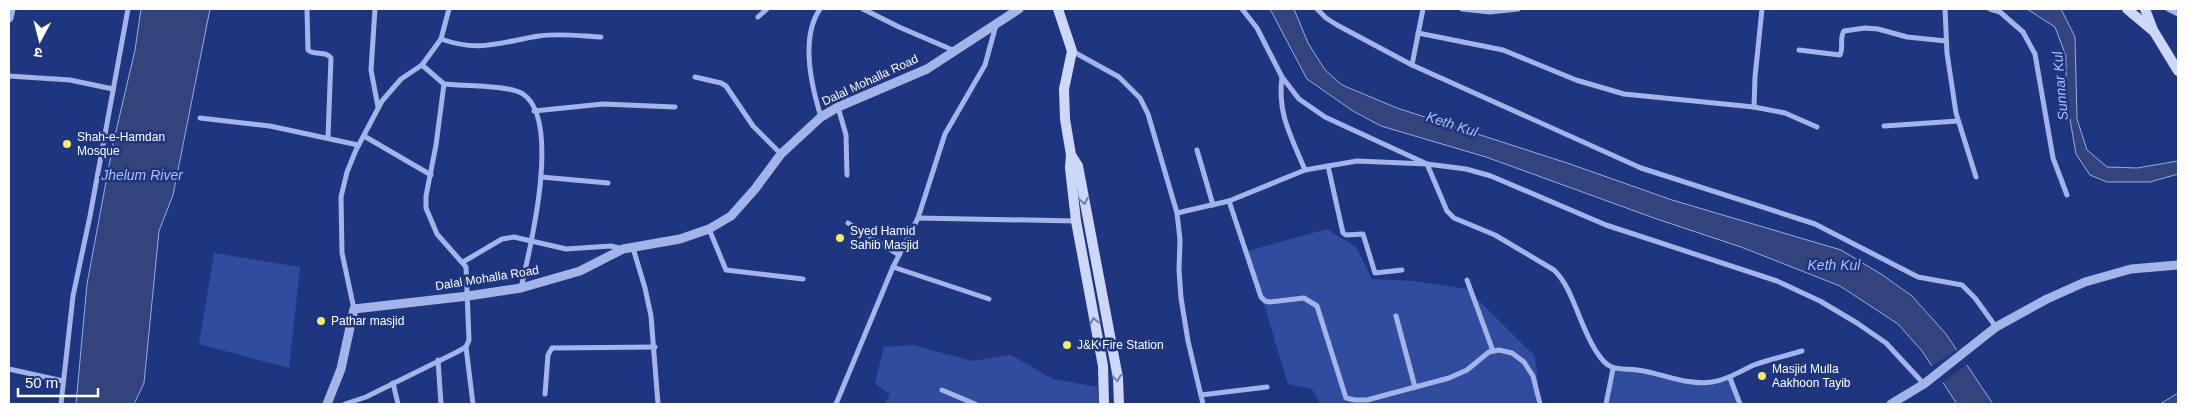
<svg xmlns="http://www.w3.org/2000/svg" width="2187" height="413" font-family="Arial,'Noto Sans Devanagari',sans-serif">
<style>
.green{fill:#314c9e}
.water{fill:#33447c;stroke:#96acea}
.pier{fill:#1e3580}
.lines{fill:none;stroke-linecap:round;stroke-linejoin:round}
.minor{stroke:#a2b4e8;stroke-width:5}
.tertiary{stroke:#a2b4e8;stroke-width:9}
.secondary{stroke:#cdd7f7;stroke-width:10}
.oneway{stroke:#6d7eb6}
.poi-dot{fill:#f7eb62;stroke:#1e3580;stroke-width:2}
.labels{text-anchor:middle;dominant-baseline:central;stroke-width:5;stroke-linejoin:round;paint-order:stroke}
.street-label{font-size:12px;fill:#fff;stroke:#1e3580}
.poi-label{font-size:12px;fill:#fff;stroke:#1e3580;text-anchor:start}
.water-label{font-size:14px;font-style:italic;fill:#aebef0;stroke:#1e3580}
</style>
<rect width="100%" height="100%" fill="#1e3580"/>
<!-- green -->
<g class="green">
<path d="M1327,229L1356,247L1372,279L1414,281L1467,289L1535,356L1538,382L1535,404H1320L1312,389L1288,384L1248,251Z"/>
<path d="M214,253L300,267L289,368L199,344Z"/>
<path d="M913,345L972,361L1011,355L1053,379L1097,387L1098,404H884L890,394L875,383L884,347Z"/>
<path d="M1615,371L1638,372L1705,384L1729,381L1737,404H1609Z"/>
</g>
<!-- water -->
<g class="water">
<path d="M141,9H210L173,195L159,231L144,383L134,404H76L87,284L113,144L135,50Z"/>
<path d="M1270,9H1294L1308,43L1325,70L1342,85L1397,108L1570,164L1672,200L1841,250L1881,274L1912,296L1946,334L1993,404H1957L1922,351L1898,324L1840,286L1741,247L1654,218L1486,157L1381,126L1353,111L1307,79Z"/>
<path d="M2027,9H2061L2075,37L2077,119L2087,150L2107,167L2137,168L2178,161V174L2150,182H2107L2090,175L2076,154L2066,96V56L2055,27Z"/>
<path d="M2178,393V404H2160Z"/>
</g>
<!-- pier -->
<path class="pier" d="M1959,348L1969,363L1941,384L1930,367Z"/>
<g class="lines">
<!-- minor -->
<g class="minor">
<path d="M307,9L308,50C314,56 326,50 331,58L328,137"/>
<path d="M375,9L371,70L378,107"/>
<path d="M820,9C800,38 811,85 821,117"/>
<path d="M863,9L899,27L955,51"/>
<path d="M1242,9L1257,28L1282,77L1299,99L1325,117L1427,164L1447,211L1454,218L1495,235L1554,270C1574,289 1580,329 1598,354C1610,372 1617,368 1637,370C1662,373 1687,386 1712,382C1728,380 1740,371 1754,365C1770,359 1786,356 1802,351"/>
<path d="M1317,9L1326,18L1337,25L1412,65L1641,168L1815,224L1918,277L1962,285L1975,298L1996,327"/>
<path d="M1462,9L1490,12L1518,9"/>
<path d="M1945,9L1947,53L1956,113L1976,177"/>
<path d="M1990,9L2000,12L2023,32L2035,54L2053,158L2067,195"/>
<path d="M2168,9L2178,14"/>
<path d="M758,17L767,9"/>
<path d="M1418,33L1503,50L1576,80L1624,94L1754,107L1785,113L1817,127"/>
<path d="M441,39C480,53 500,42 539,36C559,33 580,36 601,37"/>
<path d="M1799,50L1840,55C1844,47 1839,38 1844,31L1865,28L1878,29L1907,37L1946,41"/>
<path d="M1072,51L1119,77L1140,98L1148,114L1177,213L1180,240L1179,270L1181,298L1188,341L1203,404"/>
<path d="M1412,65L1423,9"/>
<path d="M9,76L70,80L113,89"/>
<path d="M695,77L721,83L726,86L753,126L781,154"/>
<path d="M1282,77C1277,113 1291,136 1305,170"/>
<path d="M444,84C462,86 509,85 523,94C562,120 530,249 521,288"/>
<path d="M838,107L846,135L847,175"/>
<path d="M1754,107L1755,77L1762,9"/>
<path d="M534,111L603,104L675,107"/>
<path d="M200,118L270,126L358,145"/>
<path d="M1884,126L1958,121"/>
<path d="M364,136L431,175"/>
<path d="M1197,150L1213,205"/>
<path d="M1328,166L1343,233L1346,235L1363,234L1375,273L1402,270"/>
<path d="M541,177L608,183"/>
<path d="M1229,201L1261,297L1265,301L1270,302L1304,298L1317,306L1346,398L1355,400H1367L1449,378L1467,370L1489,352L1499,350L1512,353L1524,362L1533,376L1540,404"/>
<path d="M1177,213L1229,201L1305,170L1357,161L1427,164L1466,169L1491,176L1606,225L1777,281L1820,301L1857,323L1886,343L1924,384"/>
<path d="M918,218L1076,221"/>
<path d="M848,223L899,255"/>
<path d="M709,229L726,270L803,279"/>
<path d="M633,248L645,288L651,316L658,404"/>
<path d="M463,262L502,239L514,237L566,249L611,246L623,249"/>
<path d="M893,267L989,299"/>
<path d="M1467,280L1493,351"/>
<path d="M354,309L342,253L341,197L347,172L356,150L382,101L401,79L422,65L441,39L449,9"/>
<path d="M1396,316L1415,387"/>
<path d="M466,347L473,404"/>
<path d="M438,360L441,404"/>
<path d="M9,369L63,381"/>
<path d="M1730,378L1740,404"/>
<path d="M393,383L398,404"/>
<path d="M942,390L975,404"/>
<path d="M545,394L548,355L552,348L655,347"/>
<path d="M1201,395L1267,387"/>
<path d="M61,404L73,296L90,216L128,9"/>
<path d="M345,404L366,397L457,352L466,347L469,340L466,267L437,234L426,208V196L436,145L444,84L422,65"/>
<path d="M836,404L893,267L918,218L945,134L985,65L996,25"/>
<path d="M1606,404L1613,369"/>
</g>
<!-- tertiary -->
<g class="tertiary">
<path d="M9,18L11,9"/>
<path d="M327,404L341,369L354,309L468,296L521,288L580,271L623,249L680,239L709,229L731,216L755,189L781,154L821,117L838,107L927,69L1019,9"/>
<path d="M1891,404L1924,384L1996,327L2047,299L2085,282L2131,269L2178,265"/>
</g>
<!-- secondary -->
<g class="secondary">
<path d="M1058,9L1072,51L1064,89L1065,119L1071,155L1070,168L1076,221L1103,366L1104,404"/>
<path d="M2127,9L2152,30"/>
<path d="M2145,9L2153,30L2178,71"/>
<path d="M1071,155L1078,166L1118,378L1119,404"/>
</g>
</g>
<!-- one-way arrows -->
<defs><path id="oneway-chevron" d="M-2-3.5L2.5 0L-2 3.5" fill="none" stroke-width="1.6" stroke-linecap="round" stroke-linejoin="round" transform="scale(1.25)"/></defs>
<g class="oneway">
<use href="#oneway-chevron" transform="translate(1084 201) rotate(80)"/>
<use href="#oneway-chevron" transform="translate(1094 321) rotate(-101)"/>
<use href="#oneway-chevron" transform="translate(1117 378) rotate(84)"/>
</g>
<!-- markers -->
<g class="poi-dot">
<circle cx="67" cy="144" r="5"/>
<circle cx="840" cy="238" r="5"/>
<circle cx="321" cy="321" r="5"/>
<circle cx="1067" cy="345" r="5"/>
<circle cx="1762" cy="376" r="5"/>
</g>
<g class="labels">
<!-- street labels -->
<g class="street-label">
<text transform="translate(870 80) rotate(-25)">Dalal Mohalla Road</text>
<text transform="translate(487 278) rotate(-9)">Dalal Mohalla Road</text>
</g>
<!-- poi labels -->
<g class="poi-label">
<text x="77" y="137">Shah-e-Hamdan<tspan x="77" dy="14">Mosque</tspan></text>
<text x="850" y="231">Syed Hamid<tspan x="850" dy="14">Sahib Masjid</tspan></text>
<text x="331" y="321">Pathar masjid</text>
<text x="1077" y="345">J&amp;K Fire Station</text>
<text x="1772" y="369">Masjid Mulla<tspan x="1772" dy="14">Aakhoon Tayib</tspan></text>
</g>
<!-- water labels -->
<g class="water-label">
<text transform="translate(2060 86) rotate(-95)">Sunnar Kul</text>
<text transform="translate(1452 124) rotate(18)">Keth Kul</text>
<text x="142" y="175">Jhelum River</text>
<text x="1834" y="265">Keth Kul</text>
</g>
</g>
<!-- border -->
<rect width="2187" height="413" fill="none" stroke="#ffffff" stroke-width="20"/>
<!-- north arrow -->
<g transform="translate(40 40) rotate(187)" stroke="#1e3580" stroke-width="4" paint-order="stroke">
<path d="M0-4L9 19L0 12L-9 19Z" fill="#ffffff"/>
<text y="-8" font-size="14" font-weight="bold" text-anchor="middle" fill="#ffffff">उ</text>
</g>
<!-- scale -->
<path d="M18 388v8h80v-8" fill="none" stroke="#ffffff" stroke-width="2.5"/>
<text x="25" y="388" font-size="15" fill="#ffffff" stroke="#1e3580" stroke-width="4" paint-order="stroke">50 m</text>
</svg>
